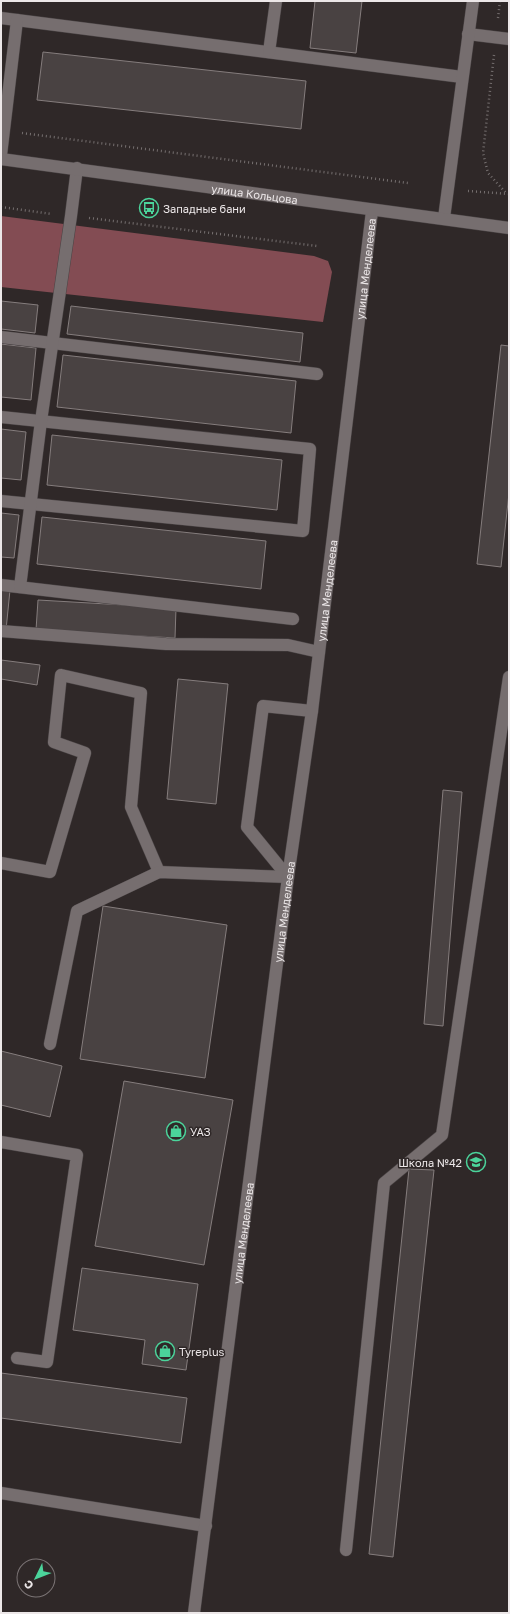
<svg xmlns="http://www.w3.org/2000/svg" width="510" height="1614" font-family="'Golos Text',sans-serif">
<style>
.forest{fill:#834c53}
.building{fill:#494242;stroke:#857d7d}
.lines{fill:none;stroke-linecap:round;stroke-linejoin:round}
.service-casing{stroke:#4a4445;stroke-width:13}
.minor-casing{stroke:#4a4445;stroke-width:13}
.tertiary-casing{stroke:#4a4445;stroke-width:13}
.secondary-casing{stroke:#4a4445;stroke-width:13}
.path{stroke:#756f6f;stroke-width:2.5;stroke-dasharray:1 3;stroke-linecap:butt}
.service{stroke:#766e6f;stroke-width:12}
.minor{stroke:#766e6f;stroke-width:12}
.tertiary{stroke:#766e6f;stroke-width:12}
.secondary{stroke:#766e6f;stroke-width:12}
.labels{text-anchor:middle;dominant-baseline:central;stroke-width:3;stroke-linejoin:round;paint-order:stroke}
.street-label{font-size:11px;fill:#ece7e8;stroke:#2f2828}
.poi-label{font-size:11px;fill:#ece7e8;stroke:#2f2828;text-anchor:start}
</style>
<rect width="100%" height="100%" fill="#2f2828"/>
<!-- forest -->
<path class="forest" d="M1,216L314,256L328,261L332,272L323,322L1,287Z"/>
<!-- building -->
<g class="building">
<path d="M315,1H362L356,53L310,48Z"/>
<path d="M43,52L306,81L301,129L37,100Z"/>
<path d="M1,301L38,305L35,333L1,329Z"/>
<path d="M71,306L303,333L300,362L67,334Z"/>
<path d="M1,344L36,348L31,400L1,397Z"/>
<path d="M501,345L509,346V493L501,567L477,564Z"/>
<path d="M63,355L296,381L291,433L57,407Z"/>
<path d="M1,429L26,432L21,480L1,478Z"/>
<path d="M52,435L282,460L277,510L47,485Z"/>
<path d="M1,513L19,515L14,558L1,557Z"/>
<path d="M42,517L266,541L261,589L37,564Z"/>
<path d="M1,589L10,590L6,630H1Z"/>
<path d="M38,600L176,608L175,638L36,630Z"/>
<path d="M1,660L40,665L37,685L1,679Z"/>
<path d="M178,679L228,684L216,804L167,799Z"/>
<path d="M443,790L462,792L443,1026L424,1024Z"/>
<path d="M103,906L227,925L205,1078L80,1059Z"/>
<path d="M1,1051L62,1066L50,1117L1,1105Z"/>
<path d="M124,1081L233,1100L204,1265L95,1246Z"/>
<path d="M409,1169L434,1170L393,1557L369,1554Z"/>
<path d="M82,1268L198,1284L186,1370L142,1364L145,1340L73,1330Z"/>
<path d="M1,1373L187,1398L181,1443L1,1418Z"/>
</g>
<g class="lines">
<defs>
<g id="service">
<path d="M1,18L462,77"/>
<path d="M468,34L509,39"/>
<path d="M269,52L276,1"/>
<path d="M1,155L17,20"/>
<path d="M1,337L317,374"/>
<path d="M1,417L310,449L303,531L1,501"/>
<path d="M1,585L293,619"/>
<path d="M20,587L41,421L71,216L77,168"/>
<path d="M1,631L166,644L288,645L319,652"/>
<path d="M1,863L50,872L85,753L54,742L61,675L141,693L131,807L159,872"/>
<path d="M288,877L247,827L263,706L312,711"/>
<path d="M50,1044L77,911L159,872L288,877"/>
<path d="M1,1142L77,1155L47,1362L17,1358"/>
<path d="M1,1493L206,1526"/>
<path d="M346,1550L384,1183L442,1135L509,677"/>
</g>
<g id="minor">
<path id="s1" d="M194,1613L288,877L312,711L372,211"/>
</g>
<path id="tertiary" d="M444,218L473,1"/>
<g id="secondary">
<path id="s2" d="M1,159L509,228"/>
</g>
</defs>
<!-- service casing -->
<use href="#service" class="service-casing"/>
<!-- minor casing -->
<use href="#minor" class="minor-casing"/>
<!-- tertiary casing -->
<use href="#tertiary" class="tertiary-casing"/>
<!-- secondary casing -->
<use href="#secondary" class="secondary-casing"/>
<!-- path -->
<g class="path">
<path d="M498,18L500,1"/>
<path d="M494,55L483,153L488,173L507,194"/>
<path d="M22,133L408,183"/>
<path d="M468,191L509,194"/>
<path d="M1,207L52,214"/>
<path d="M89,218L317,246"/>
</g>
<!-- service -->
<use href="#service" class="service"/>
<!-- minor -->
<use href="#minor" class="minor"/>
<!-- tertiary -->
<use href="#tertiary" class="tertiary"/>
<!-- secondary -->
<use href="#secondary" class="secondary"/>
</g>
<!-- icons -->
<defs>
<symbol id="bus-ring" viewBox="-11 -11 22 22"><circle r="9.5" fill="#2f2828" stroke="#4bd49b" stroke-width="1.5"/><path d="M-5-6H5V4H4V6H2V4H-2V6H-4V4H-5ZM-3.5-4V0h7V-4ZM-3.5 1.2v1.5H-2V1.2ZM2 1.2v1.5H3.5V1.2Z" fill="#4bd49b"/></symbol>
<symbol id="shop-ring" viewBox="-11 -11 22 22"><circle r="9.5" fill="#2f2828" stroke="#4bd49b" stroke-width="1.5"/><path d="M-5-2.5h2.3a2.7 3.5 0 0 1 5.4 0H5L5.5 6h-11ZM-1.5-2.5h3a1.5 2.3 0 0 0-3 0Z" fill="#4bd49b"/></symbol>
<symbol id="school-ring" viewBox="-11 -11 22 22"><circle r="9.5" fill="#2f2828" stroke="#4bd49b" stroke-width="1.5"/><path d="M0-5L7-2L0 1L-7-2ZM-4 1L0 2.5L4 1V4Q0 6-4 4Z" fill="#4bd49b"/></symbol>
</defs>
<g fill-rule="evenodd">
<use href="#bus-ring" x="138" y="197" width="22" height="22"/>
<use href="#shop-ring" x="165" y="1120" width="22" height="22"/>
<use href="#school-ring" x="465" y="1151" width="22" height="22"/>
<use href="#shop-ring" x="154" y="1340" width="22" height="22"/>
</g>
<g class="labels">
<!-- street labels -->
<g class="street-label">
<text stroke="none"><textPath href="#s2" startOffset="256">улица Кольцова</textPath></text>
<text stroke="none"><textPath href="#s1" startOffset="1355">улица Менделеева</textPath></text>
<text stroke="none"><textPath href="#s1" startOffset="1031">улица Менделеева</textPath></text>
<text stroke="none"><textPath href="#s1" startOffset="707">улица Менделеева</textPath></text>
<text stroke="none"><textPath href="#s1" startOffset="383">улица Менделеева</textPath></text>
</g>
<!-- poi labels -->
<g class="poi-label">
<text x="163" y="208">Западные бани</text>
<text x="190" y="1131">УАЗ</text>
<text x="462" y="1162" text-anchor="end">Школа №42</text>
<text x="179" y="1351">Tyreplus</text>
</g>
</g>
<!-- border -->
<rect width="510" height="1614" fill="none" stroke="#ece7e8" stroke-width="4"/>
<!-- north arrow -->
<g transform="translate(36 1578) rotate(227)"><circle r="19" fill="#2f2828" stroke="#7b7475"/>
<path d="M0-3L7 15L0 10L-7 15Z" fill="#4bd49b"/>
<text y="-6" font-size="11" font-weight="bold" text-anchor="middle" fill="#ece7e8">С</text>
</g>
</svg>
